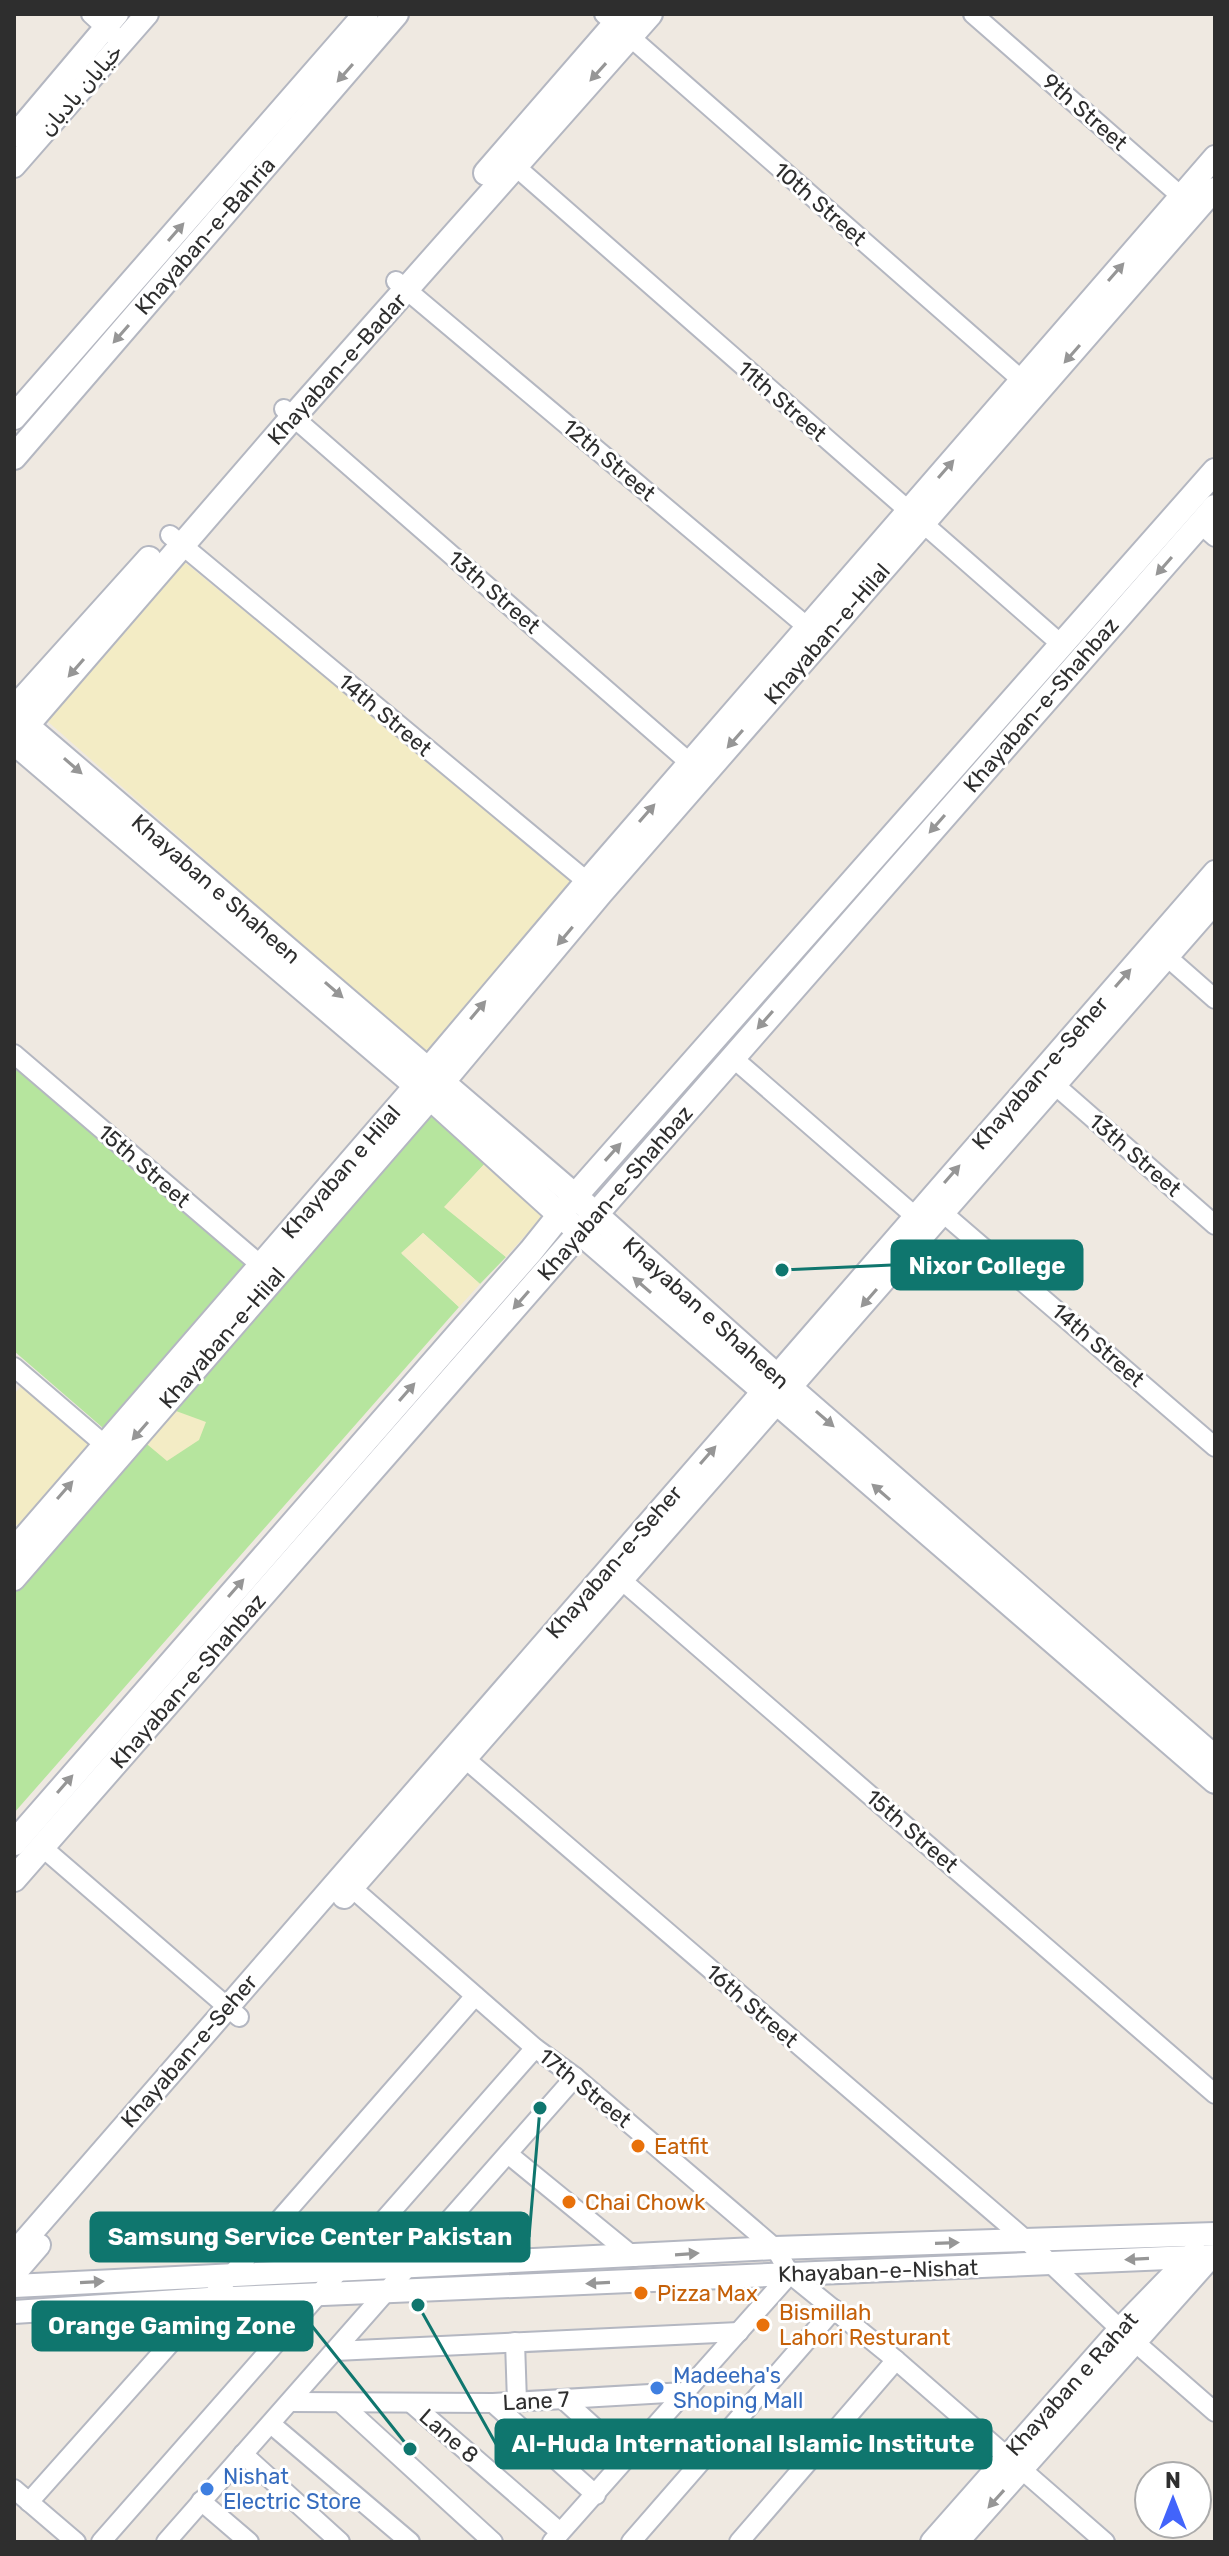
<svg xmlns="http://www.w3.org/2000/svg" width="1229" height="2556" font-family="Rubik,Cairo,sans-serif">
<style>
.green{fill:#b6e59e}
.sand{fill:#f3ecc5}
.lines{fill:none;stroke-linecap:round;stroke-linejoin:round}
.minor-casing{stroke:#b4b7c1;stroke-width:22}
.tertiary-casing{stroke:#b4b7c1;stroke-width:26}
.secondary-casing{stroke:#b4b7c1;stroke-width:28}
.minor{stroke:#fff;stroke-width:18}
.tertiary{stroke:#fff;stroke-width:22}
.secondary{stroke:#fff;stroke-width:24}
.oneway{fill:#969696}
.food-dot{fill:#e8710a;stroke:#fff;stroke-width:3}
.shop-dot{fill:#3f7fe0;stroke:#fff;stroke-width:3}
.labels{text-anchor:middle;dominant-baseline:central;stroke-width:6;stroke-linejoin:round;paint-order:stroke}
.street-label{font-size:22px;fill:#2e2e2e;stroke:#fff}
.food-label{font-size:22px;fill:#c56008;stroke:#fff;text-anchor:start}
.shop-label{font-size:22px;fill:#366cbe;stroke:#fff;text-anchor:start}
.leader{fill:none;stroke:#0f766e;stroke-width:3}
.callout-dot{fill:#0f766e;stroke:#fff;stroke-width:3}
.callout{fill:#0f766e;stroke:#0f766e;stroke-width:3}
.callout-label{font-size:24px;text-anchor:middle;font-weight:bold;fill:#fff}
</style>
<rect width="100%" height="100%" fill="#efe9e1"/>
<!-- green -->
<g class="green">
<path d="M14,1061L254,1265L103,1428L14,1351Z"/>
<path d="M432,1104L490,1158L445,1207L506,1257L480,1284L423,1233L402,1254L459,1307L14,1813V1590L142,1440L176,1411V1396Z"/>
</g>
<!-- sand -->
<g class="sand">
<path d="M182,560L573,880L426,1054L46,720Z"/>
<path d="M490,1158L547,1211L506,1257L444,1207Z"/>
<path d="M423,1233L480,1284L459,1307L401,1253Z"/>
<path d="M25,1382L99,1445L22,1530L14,1522V1394Z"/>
<path d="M176,1398V1411L206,1422L199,1440L167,1461L142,1440Z"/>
</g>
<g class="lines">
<defs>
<g id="minor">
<path d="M91,14L115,36"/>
<path d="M604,14L1032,389"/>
<path d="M973,14L1190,204"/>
<path d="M507,159L1062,645"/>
<path d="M396,281L817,635"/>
<path d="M284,409L698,770"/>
<path d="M1200,524L1215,537"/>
<path d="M170,535L596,889"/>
<path d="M1157,948L1215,999"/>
<path d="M14,1054L270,1273"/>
<path d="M733,1058L924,1224"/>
<path d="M1055,1085L1215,1225"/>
<path d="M943,1213L1215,1447"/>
<path d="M14,1367L113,1452"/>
<path d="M611,1571L1215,2094"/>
<path d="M455,1750L1026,2240L1120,2329L1215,2412"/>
<path d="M42,1847L239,2017"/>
<path d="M352,1888L535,2048L575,2077L775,2248L790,2274L896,2360L1105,2542"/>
<path d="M508,2154L634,2257"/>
<path d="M515,2342L517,2402"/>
<path d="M335,2351L739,2332"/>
<path d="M564,2400L628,2458"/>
<path d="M291,2402L493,2403L685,2392"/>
<path d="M411,2403L560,2532"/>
<path d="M493,2403L596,2495"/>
<path d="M342,2404L493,2542"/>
<path d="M271,2424L410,2542"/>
<path d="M243,2454L340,2542"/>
<path d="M14,2489L76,2542"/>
<path d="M201,2501L249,2542"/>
<path d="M29,2502L232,2274L475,1996"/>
<path d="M101,2542L535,2048"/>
<path d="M166,2542L575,2077"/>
<path d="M552,2542L790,2274"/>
<path d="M631,2542L834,2309"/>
<path d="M739,2542L896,2360"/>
</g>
<g id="tertiary">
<path d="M14,136L117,14"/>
<path d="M14,166L147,14"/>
<path d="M427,1070L586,882L1215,157"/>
<path d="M443,1083L601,894L1215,189"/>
<path d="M14,1549L416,1085"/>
<path d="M14,1579L431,1098"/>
<path d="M344,1897L1215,902"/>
<path d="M14,2253L1215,872"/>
<path d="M14,2274L39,2245"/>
<path d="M14,2286L775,2248L1215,2234"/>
<path d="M14,2312L208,2299L1215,2256"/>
<path d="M932,2542L1120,2329L1195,2252"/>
<path d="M957,2542L1209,2259"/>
</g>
<g id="secondary">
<path d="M486,173L624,14"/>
<path d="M14,417L366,14"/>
<path d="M14,457L396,14"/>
<path d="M14,709L149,559"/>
<path d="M14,715L575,1196L790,1388L1215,1758"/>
<path d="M26,726L293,417L650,14"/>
<path d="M14,742L431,1098L559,1214L1215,1781"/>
<path d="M14,1843L531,1251L575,1196L1215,471"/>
<path d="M14,1879L1215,507"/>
</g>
</defs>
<!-- minor casing -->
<use href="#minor" class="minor-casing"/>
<!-- tertiary casing -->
<use href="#tertiary" class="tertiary-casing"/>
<!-- secondary casing -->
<use href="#secondary" class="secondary-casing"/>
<!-- minor -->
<use href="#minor" class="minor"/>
<!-- tertiary -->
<use href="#tertiary" class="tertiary"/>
<!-- secondary -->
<use href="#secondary" class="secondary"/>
</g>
<!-- one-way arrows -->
<defs><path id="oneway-solid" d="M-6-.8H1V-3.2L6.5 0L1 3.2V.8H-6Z" transform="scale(2)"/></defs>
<g class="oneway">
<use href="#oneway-solid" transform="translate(598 72) rotate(132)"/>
<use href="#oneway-solid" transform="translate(345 73) rotate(131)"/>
<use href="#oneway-solid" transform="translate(176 232) rotate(-49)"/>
<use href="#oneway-solid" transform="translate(1116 272) rotate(-49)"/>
<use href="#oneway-solid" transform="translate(121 334) rotate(131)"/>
<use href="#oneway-solid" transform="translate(1072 354) rotate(131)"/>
<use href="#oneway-solid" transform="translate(946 469) rotate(-49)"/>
<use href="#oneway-solid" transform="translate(1164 566) rotate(131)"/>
<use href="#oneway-solid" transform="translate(76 668) rotate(131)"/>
<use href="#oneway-solid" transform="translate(735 739) rotate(131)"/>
<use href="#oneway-solid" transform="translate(73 766) rotate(41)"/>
<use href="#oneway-solid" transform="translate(647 813) rotate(-49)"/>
<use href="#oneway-solid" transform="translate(937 824) rotate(131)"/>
<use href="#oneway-solid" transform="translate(565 936) rotate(130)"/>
<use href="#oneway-solid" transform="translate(1123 978) rotate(-49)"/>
<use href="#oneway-solid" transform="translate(334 990) rotate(41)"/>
<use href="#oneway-solid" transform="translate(478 1010) rotate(-50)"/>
<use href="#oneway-solid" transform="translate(765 1020) rotate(131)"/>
<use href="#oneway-solid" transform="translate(613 1152) rotate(-48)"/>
<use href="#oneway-solid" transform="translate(952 1174) rotate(-49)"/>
<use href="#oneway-solid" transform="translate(642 1285) rotate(-139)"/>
<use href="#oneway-solid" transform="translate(869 1298) rotate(131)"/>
<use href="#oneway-solid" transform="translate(521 1300) rotate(131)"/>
<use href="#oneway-solid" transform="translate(407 1392) rotate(-49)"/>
<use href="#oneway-solid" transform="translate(825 1419) rotate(41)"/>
<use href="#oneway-solid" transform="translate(140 1431) rotate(131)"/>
<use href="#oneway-solid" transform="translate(708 1455) rotate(-49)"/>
<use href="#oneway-solid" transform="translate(65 1490) rotate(-49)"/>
<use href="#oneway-solid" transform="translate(881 1492) rotate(-139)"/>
<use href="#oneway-solid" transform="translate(236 1588) rotate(-49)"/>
<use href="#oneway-solid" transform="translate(65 1784) rotate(-49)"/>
<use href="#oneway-solid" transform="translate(947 2243) rotate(-2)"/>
<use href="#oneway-solid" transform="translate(687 2254) rotate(-4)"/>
<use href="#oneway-solid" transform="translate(1137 2259) rotate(177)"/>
<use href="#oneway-solid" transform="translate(92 2282) rotate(-3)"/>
<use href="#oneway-solid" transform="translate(598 2283) rotate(177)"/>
<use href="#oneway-solid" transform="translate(996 2499) rotate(132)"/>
</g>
<!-- markers -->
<g class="food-dot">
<circle cx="638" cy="2146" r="8"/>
<circle cx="569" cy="2202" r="8"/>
<circle cx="641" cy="2293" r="8"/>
<circle cx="763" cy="2325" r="8"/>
</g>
<g class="shop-dot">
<circle cx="657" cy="2388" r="8"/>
<circle cx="207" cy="2489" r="8"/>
</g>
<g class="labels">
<!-- street labels -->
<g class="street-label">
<text transform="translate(81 90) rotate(-49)">خیابان بادبان</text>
<text transform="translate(1085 112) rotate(41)">9th Street</text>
<text transform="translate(820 204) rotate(41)">10th Street</text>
<text transform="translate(205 236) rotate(-49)">Khayaban-e-Bahria</text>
<text transform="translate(337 369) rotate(-48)">Khayaban-e-Badar</text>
<text transform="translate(782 401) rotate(41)">11th Street</text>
<text transform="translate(609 460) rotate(40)">12th Street</text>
<text transform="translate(494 592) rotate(41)">13th Street</text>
<text transform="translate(827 634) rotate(-49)">Khayaban-e-Hilal</text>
<text transform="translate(1041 705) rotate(-49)">Khayaban-e-Shahbaz</text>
<text transform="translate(385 715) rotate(40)">14th Street</text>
<text transform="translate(216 889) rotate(41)">Khayaban e Shaheen</text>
<text transform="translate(1040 1073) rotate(-49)">Khayaban-e-Seher</text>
<text transform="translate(1135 1155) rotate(41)">13th Street</text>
<text transform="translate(144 1166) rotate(41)">15th Street</text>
<text transform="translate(341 1172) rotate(-49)">Khayaban e Hilal</text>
<text transform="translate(615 1193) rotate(-49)">Khayaban-e-Shahbaz</text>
<text transform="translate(706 1313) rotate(42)">Khayaban e Shaheen</text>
<text transform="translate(222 1338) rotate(-49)">Khayaban-e-Hilal</text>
<text transform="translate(1098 1345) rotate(41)">14th Street</text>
<text transform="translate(614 1562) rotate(-49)">Khayaban-e-Seher</text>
<text transform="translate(188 1681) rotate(-49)">Khayaban-e-Shahbaz</text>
<text transform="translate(912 1831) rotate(41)">15th Street</text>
<text transform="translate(752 2006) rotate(41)">16th Street</text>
<text transform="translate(189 2051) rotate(-49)">Khayaban-e-Seher</text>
<text transform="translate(585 2088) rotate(39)">17th Street</text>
<text transform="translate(878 2271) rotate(-2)">Khayaban-e-Nishat</text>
<text transform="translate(1072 2384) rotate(-48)">Khayaban e Rahat</text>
<text transform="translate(536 2401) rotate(-3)">Lane 7</text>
<text transform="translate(449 2436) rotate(41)">Lane 8</text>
</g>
<!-- food labels -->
<g class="food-label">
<text x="654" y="2146">Eatfit</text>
<text x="585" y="2202">Chai Chowk</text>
<text x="657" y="2293">Pizza Max</text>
<text x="779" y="2312">Bismillah<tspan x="779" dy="25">Lahori Resturant</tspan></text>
</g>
<!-- shop labels -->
<g class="shop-label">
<text x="673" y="2375">Madeeha's<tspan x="673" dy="25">Shoping Mall</tspan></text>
<text x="223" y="2476">Nishat<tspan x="223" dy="25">Electric Store</tspan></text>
</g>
</g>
<!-- callouts -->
<path class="leader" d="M782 1270L892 1265M540 2108L529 2237M410 2449L312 2326M418 2305L496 2444"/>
<g class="callout-dot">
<circle cx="782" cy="1270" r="8"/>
<circle cx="540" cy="2108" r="8"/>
<circle cx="410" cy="2449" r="8"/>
<circle cx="418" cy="2305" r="8"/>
</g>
<g class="callout">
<rect x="892" y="1241" width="190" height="48" rx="8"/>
<rect x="91" y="2213" width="438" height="48" rx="8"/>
<rect x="33" y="2302" width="279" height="48" rx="8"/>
<rect x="496" y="2420" width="495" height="48" rx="8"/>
</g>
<g class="callout-label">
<text x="987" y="1274">Nixor College</text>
<text x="310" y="2245">Samsung Service Center Pakistan</text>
<text x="172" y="2334">Orange Gaming Zone</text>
<text x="743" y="2452">Al-Huda International Islamic Institute</text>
</g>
<!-- border -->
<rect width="1229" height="2556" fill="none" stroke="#2e2e2e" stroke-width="32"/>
<!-- north arrow -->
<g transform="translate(1173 2500)"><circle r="38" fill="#ffffff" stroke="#ababab" stroke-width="2"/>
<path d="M0-6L14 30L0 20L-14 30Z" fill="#4264fb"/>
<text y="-12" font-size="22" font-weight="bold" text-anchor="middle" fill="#2e2e2e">N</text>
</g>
</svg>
